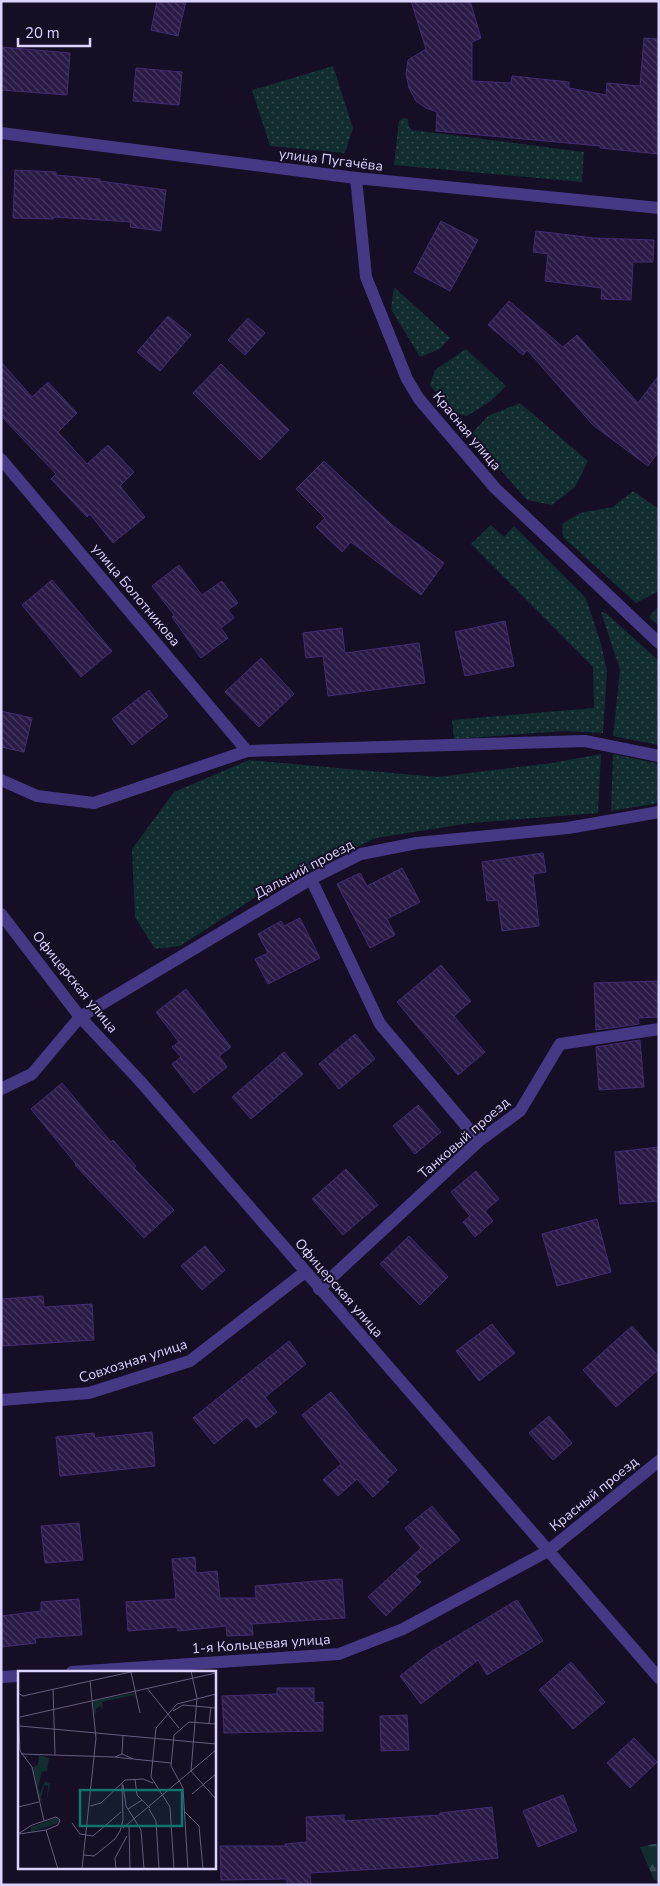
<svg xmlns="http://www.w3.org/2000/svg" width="660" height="1886" font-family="'Nunito Sans',sans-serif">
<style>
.grass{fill:url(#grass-dots)}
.forest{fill:url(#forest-firs)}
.building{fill:url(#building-back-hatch);stroke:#432c73}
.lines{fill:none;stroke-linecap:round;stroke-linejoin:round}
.street{stroke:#453985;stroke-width:12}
.labels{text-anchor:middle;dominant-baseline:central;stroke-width:4;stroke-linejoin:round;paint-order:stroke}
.street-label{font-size:14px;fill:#ddd3ff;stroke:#150e25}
.inset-road{fill:none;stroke:#655d7c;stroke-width:1}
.view{fill:#0f766e;fill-opacity:0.15;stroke:#0f766e;stroke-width:2.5}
.inset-edge{fill:none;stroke:#ddd3ff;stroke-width:2.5}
</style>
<defs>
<pattern id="grass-dots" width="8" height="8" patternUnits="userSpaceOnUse" patternTransform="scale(1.25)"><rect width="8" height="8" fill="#112d2f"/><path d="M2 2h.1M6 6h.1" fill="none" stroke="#334b4e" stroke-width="1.8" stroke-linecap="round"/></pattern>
<pattern id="forest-firs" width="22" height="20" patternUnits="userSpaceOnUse" patternTransform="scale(1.25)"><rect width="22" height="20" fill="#112d2f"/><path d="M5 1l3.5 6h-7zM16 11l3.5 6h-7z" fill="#334b4e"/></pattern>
<pattern id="building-back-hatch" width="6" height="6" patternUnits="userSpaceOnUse" patternTransform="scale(1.25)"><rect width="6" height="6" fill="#291a46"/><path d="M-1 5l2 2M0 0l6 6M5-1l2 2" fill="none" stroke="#483a62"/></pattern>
</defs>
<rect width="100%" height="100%" fill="#150e25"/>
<!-- grass -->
<g class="grass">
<path d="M333,66L353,128L345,153L270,146L252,90Z"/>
<path d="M404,118L408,119L409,127L412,130L584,152L582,182L394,165L399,121Z"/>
<path d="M394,287L450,338L440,349L420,357L391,309Z"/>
<path d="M466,349L506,386L491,401L467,416L452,413L430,385L435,370Z"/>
<path d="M520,403L588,461L575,487L552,505L527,500L470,435L488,416Z"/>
<path d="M633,491L659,509V591L636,603L563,537L562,524L580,513L613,507Z"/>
<path d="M491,525L504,537L514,526L586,598L601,644L607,671L603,733L564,731L454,739L452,720L594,708L593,667L471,544Z"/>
<path d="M659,606V626L649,617Z"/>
<path d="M601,612L606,613L659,661V745L613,736L620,670Z"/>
<path d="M601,754L598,813L471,823L376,838L270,888L180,946L155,949L135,917L132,849L174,792L249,760L437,777L552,763Z"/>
<path d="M613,754L659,764V803L611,811Z"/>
</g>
<!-- forest -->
<path class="forest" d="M659,1843V1881L654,1880L640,1847Z"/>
<!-- building -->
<g class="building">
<path d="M157,1H186L178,36L151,30Z"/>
<path d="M411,1H470L481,38L472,42V81L511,83L512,76L569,82V88L606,95L607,83L640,86L644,38L659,39V154L600,148V146L436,131L437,112L426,108L416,101L409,88L406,74L408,60L426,49Z"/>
<path d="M1,47L70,53L67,95L1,90Z"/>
<path d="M136,68L182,72L179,105L133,101Z"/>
<path d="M15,170L56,172V175L100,179V181L166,190L161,231L130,227L131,222L54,217L53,219L13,218Z"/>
<path d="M441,221L478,240L450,291L414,272Z"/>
<path d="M536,231L594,238L654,240L653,262H633L631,300L601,299L602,288L545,281L548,254L533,252Z"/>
<path d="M509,301L563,347L577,335L638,403L659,375V451L648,466L593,425L527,350L523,355L488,325Z"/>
<path d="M168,316L191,335L160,371L137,352Z"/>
<path d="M248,318L265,333L245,355L228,340Z"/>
<path d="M1,362L32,397L48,382L77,413L58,432L87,464L108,445L134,472L120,486L145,517L113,543L90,514L87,517L51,479L56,474L1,416Z"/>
<path d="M221,364L289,430L260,460L193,393Z"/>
<path d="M324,461L392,525L444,563L421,595L351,542L342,552L316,527L325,518L296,489Z"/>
<path d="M179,565L202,595L222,581L238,603L228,610L234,618L221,628L228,638L201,658L172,617L174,615L152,586Z"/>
<path d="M52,580L112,651L81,677L22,605Z"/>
<path d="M505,621L514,666L465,676L455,632Z"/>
<path d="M342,628L345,653L419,643L425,683L328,696L323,656L306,658L303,633Z"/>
<path d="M261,658L294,694L259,727L225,692Z"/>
<path d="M149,690L168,716L132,745L112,719Z"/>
<path d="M1,711L32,718L24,752L1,747Z"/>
<path d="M543,853L546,872L533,874L539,926L502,931L498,900L487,901L482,862Z"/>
<path d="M402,868L420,902L387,919L395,935L370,948L337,884L360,873L367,886Z"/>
<path d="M300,918L320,958L268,984L255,959L268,953L258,934L281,921L284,926Z"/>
<path d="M441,965L471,1001L454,1016L485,1052L458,1075L397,1002Z"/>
<path d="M659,981V1017L638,1018L639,1024L596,1030L594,983Z"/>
<path d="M186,989L231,1047L219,1056L227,1067L194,1093L172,1064L181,1057L172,1047L179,1042L156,1012Z"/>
<path d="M355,1034L375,1059L339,1089L319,1064Z"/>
<path d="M640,1040L644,1087L599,1090L596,1047Z"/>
<path d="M284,1052L303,1074L251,1119L232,1097Z"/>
<path d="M62,1083L111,1142L113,1140L136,1166L134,1168L174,1210L144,1238L75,1165L76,1164L31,1109Z"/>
<path d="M418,1105L441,1132L415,1154L393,1126Z"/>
<path d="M659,1147V1201L620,1204L615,1152Z"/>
<path d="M346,1169L378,1205L343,1235L312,1199Z"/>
<path d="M476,1171L499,1199L485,1211L493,1221L475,1237L463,1222L470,1216L451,1192Z"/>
<path d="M597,1219L611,1272L557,1286L542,1234Z"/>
<path d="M409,1236L448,1277L420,1305L380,1264Z"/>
<path d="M205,1246L225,1270L202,1290L181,1266Z"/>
<path d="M43,1296L44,1307L92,1304L94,1340L3,1346L1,1299Z"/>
<path d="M492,1324L515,1353L479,1381L456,1351Z"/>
<path d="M632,1326L659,1357V1369L616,1407L583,1370Z"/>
<path d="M289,1341L306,1364L265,1397L277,1412L256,1428L247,1417L214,1444L193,1418Z"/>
<path d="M331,1392L370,1440L397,1470L386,1480L389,1482L373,1497L357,1479L338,1496L323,1480L341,1464L302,1415Z"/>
<path d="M549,1416L572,1443L553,1460L529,1433Z"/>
<path d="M152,1432L155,1466L60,1476L56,1437L94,1433L95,1438Z"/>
<path d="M432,1506L460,1540L415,1576L421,1582L386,1616L368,1597L421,1548L405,1528Z"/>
<path d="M79,1523L83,1560L45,1563L41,1526Z"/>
<path d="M195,1557L196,1573L217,1571L220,1598H256L255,1586L342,1579L345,1618L252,1624L253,1635L227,1636L226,1626L178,1631V1627L128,1631L126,1602L176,1599L172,1559Z"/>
<path d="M79,1599L82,1635L35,1638L36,1643L1,1647V1616L41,1611V1602Z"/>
<path d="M517,1600L543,1641L487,1675L478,1660L421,1704L400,1676L432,1651Z"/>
<path d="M571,1662L605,1702L573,1729L539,1690Z"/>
<path d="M277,1688H314V1703L323,1702V1731L224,1733L222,1696L277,1694Z"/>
<path d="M407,1715L409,1750L381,1751L380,1716Z"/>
<path d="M634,1738L657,1762L630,1788L607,1763Z"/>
<path d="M563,1795L577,1831L538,1847L523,1811Z"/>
<path d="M492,1807L498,1858L414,1867L310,1873L311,1885H287V1879L221,1880L220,1846H285V1844L307,1842L306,1817L344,1815V1821L440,1815V1813Z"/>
</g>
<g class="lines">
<!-- street -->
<g class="street">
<path d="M1,133L356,178L659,208"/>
<path d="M356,178L366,277L407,379L419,399L495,488L659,643"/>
<path d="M1,459L247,751"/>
<path d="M1,780L37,796L94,803L247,751L585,741L659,756"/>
<path d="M311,879L380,1024L479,1141"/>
<path d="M1,914L80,1017L140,1081L659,1678"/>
<path d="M1,1089L32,1074L80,1017L311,879L361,854L417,843L568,828L659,812"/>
<path d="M319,1289L479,1141L520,1111L560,1044L659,1029"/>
<path d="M1,1400L89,1393L190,1361L305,1272"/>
<path d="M72,1672L339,1654L403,1629L548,1551L659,1461"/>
<path d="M1,1677L19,1676"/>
</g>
</g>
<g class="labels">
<!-- street labels -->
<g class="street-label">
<text transform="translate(331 160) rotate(7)">улица Пугачёва</text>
<text transform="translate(467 431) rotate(50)">Красная улица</text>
<text transform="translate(136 595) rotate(50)">улица Болотникова</text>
<text transform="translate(304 869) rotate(-28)">Дальний проезд</text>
<text transform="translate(75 982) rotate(51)">Офицерская улица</text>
<text transform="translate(464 1138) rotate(-41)">Танковый проезд</text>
<text transform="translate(339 1288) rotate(49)">Офицерская улица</text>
<text transform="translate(133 1361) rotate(-18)">Совхозная улица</text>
<text transform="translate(594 1494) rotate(-39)">Красный проезд</text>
<text transform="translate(261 1644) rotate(-4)">1-я Кольцевая улица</text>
</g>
</g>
<!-- overview -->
<g transform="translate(18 1671)">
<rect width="198" height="198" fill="#150e25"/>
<path d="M38,147L41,149L40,152L13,161V156Z" fill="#112d2f"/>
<path d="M116,22L118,26L116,24L84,31L85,39L82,35L78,38L77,47L75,30ZM21,84L31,87L29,100L24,101L20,116L22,122L27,110L32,113L29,129L30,115L26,114L23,128L26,129L21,130L15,96L20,94Z" fill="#112d2f"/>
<path class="inset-road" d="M173,0L179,27L173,100L198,128M113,1L122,42M129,17L161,57M35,18L37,84M0,22L5,25L117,0M0,33L2,80L14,96L26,150M155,40L165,34L198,37M2,46L198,2M191,52L193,36M2,55L198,73M3,83L97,86L104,83L115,88L153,92M104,83L105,64M97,86L114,88M117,108L119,124L132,137M105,114L108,135L123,159L126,198M174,123L198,103M72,135L83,132L107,109L125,108L135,112M0,136L21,131M110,138L124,129M131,138L138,150L141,198M166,140L181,155L185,198M54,152L62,163L75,165L103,141M111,155L112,198M105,157L198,79M28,159L40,198M0,163L14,154L38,146L42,149L40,154L28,159L1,163M65,184L76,185L97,168L102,160L105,149L104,112M64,198L78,67L72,10M98,198L97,187L109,165M156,198L152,136L133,106L138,57L159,33L198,23M170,198L165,117L153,95L156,64L171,51L198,53"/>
<path class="view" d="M62,119H164V155H62Z"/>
<rect width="198" height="198" class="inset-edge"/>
</g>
<!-- border -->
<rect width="660" height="1886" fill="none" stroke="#ddd3ff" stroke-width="5"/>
<!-- scale -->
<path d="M18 38v8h72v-8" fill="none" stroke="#ddd3ff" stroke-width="2.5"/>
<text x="25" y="38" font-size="15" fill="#ddd3ff" stroke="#150e25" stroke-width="4" paint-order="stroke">20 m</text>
</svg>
